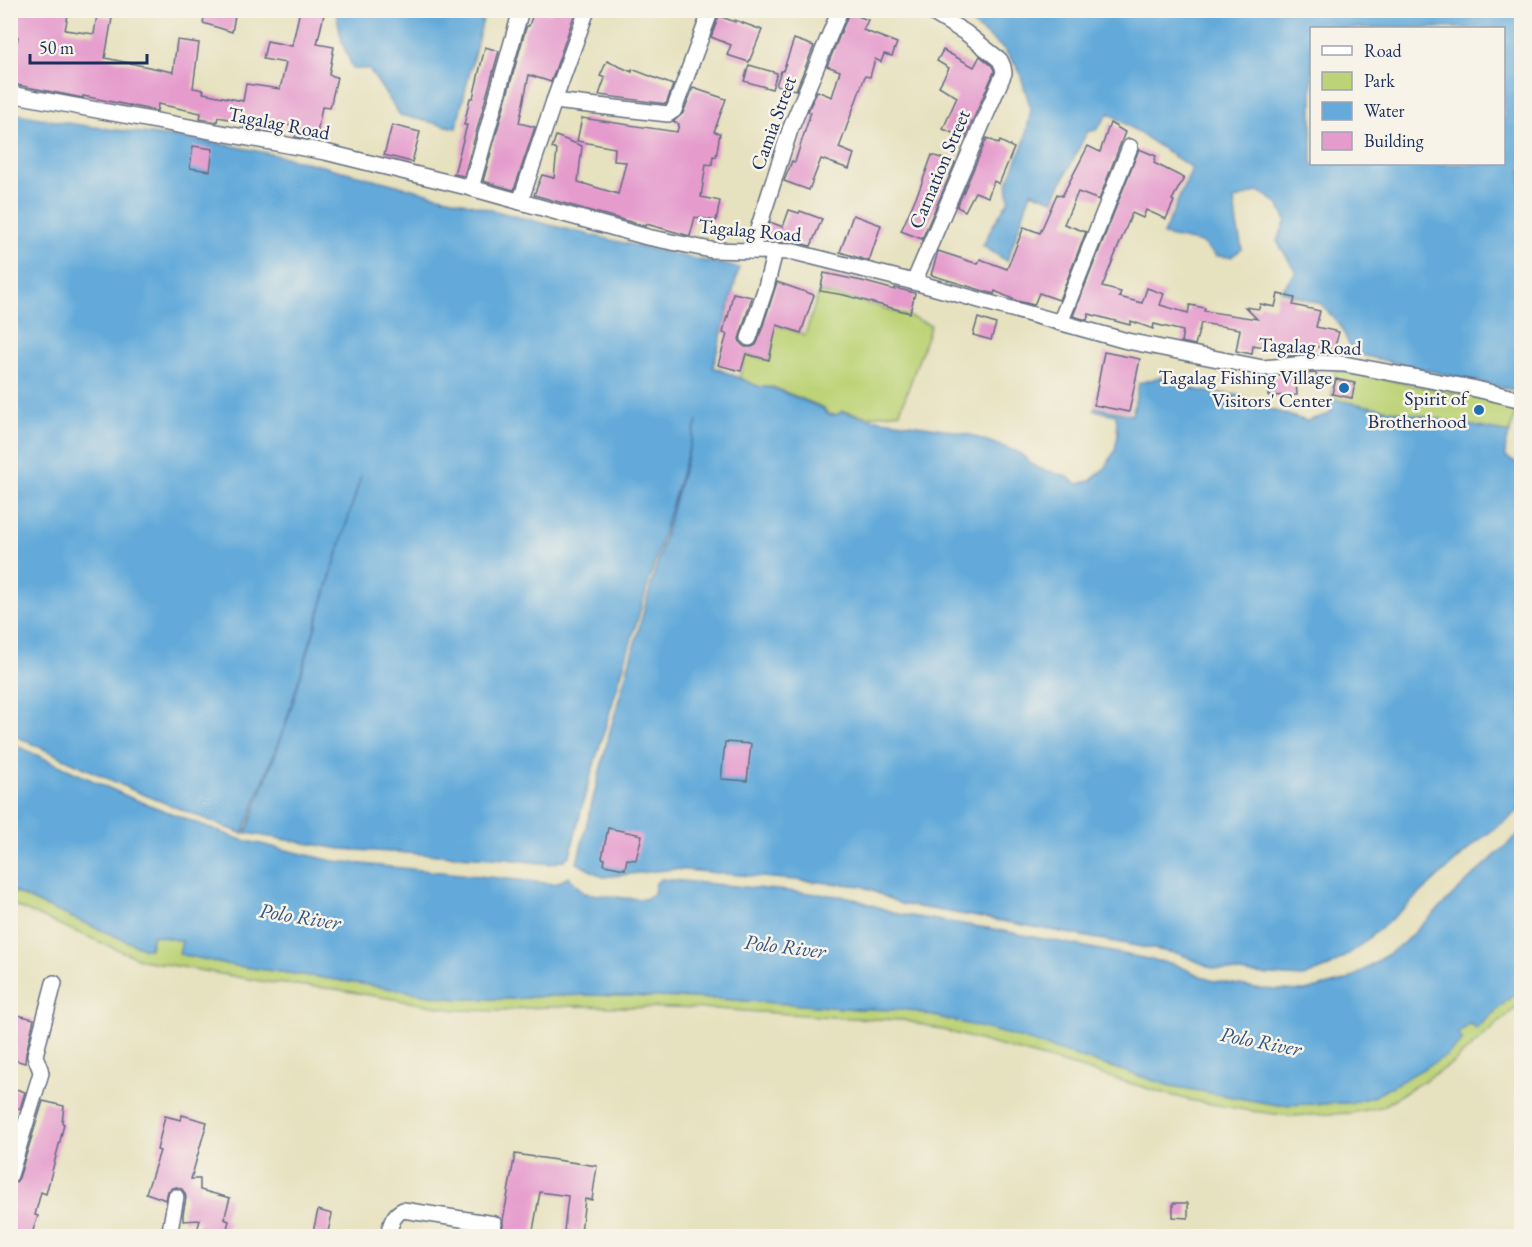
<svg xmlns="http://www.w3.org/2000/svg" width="1532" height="1247" font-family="'EB Garamond',serif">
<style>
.green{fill:#bdd377;stroke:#6c816a;stroke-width:1.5}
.water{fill:#64aada;stroke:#406c9c;stroke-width:1.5;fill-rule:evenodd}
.building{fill:#e59ccd}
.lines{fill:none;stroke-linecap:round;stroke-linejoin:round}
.street-casing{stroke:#626d80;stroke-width:18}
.street{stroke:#fff;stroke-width:15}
.poi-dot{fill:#1f6fb2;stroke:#f7f3e8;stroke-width:2}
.labels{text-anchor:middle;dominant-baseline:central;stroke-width:5;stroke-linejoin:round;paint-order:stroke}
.street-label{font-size:20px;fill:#1b2f5e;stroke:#f7f3e8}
.poi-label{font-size:20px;fill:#1b2f5e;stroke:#f7f3e8;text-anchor:end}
.water-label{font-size:21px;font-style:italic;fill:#315483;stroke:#f7f3e8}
</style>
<rect width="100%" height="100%" fill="#f7f3e8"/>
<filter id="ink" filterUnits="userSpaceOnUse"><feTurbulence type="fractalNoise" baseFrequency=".0167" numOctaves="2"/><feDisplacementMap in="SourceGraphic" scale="12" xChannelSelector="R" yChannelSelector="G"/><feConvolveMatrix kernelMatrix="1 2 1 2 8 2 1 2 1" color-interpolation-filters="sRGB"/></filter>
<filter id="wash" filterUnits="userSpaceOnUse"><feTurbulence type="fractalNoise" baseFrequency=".008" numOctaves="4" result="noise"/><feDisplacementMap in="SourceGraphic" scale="24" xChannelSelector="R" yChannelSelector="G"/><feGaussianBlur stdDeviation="1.35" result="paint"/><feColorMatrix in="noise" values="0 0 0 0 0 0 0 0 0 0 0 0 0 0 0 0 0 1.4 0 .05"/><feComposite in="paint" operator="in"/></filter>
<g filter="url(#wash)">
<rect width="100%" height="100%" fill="#e6e1be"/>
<!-- green -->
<g class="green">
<path d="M819,292C857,299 894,310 931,325L900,412L869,416L842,411L836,415L829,414L822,407L773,387H760L739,378L746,355L769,360L773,342L754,337L759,319L805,335Z"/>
<path d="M1335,370L1517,405L1510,433L1331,399Z"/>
<path d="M10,890L40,904L143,948L150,949L153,935L182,941L181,948L229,965L324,978L457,999H514L544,996L590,995L721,999L858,1009L909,1010L967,1024L974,1021L1082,1058L1171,1086L1278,1105L1350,1103L1458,1034L1471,1023L1487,1014L1490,1015L1512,996L1521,982V1003L1453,1063L1381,1107L1351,1113L1291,1116L1251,1111L1189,1100L1159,1092L1077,1067L932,1027L903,1020L848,1018L716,1009L576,1006L523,1008L503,1011L457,1010L334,989L266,982L142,960L11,904Z"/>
</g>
<!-- water -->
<g class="water">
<path d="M958,10L1521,11V392L1353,353L1340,325L1321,304L1281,291L1296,272L1277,241L1286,221L1278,204L1259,191L1234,200L1237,225L1242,249L1231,257L1216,256L1202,243L1163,235L1192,168L1109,113L1096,130L1087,132L1053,200L1031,192L1007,261L983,246L993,225L1009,200L1007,183L1025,140L1031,109L1019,70L1005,50L957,12ZM1312,28H1504V164H1312Z"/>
<path d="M336,11H485L456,128L400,115L369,69H353L342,42Z"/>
<path d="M11,112C78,128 147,132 215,143C292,156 367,178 443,197V198L444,197C541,224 639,248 739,268L713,367L760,387L773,388L822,408L828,415H836L842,412L868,418L938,428L967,434L1018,452L1037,468L1066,476L1077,484L1090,481L1106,467L1115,450L1118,435L1116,415L1094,410L1095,407L1132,415L1139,383L1161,377L1201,391L1242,396L1263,407L1306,421L1330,414L1331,399L1510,433L1506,442L1505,456L1514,462L1521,459V809L1478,841L1402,910L1357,948L1331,966L1303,977L1253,974L1212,968L1180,954L995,920L901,904L862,886L674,869L603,877L577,863L609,735L697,421L585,795L570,855L564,860L550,864L507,859L341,849L246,833L286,725L361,476L285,725L243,834L135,791L11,734Z"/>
<path d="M10,743L131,798L239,839L333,861L555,884L569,877L584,893L624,898L645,899L654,893L656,883L661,879L849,897L898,914L993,929L1174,964L1210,980L1262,989L1305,991L1348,980L1372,965L1402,944L1475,874L1521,832V988L1476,1029L1470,1023L1458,1034L1463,1040L1446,1056L1375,1096L1350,1103L1278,1105L1171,1086L1010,1035L967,1024L909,1010L858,1009L721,999L590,995L544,996L514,999H457L324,978L229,965L179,954L182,941L153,935L149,949L143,948L40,904L11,890Z"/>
</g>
<g id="blocks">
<!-- building -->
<g class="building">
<path d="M11,10H69L65,30L94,34L97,15L112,18L105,58L173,72L177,40L199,43L193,88L204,90L203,93L243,101L246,84L280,89L286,63L263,59L267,41L292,46L300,10H325L317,44L334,47L329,75L337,77L330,108L322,107L316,140L295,137L297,127L272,122L270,132L244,127L245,122L218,117L217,122L200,119L201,113L158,104L157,111L83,96V98L12,84L15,70L11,69L18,37L11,36Z"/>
<path d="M206,10H236L232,32L203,23Z"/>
<path d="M534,10L551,14L552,10H576L551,82L529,75L519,123L535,127L514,190L483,181L525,31L527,26H529Z"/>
<path d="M849,13L868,20L863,30L897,43L892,56L884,54L881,62L875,59L870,77L865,76L839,148L854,154L849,169L821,159L809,190L784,181L792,161L795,162L811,112L808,111L817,91L832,97L840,71L827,66Z"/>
<path d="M719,16L735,22V20L762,30L749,62L727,55L731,45L711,37Z"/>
<path d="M794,39L814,46L796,90L776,85L781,71H783Z"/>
<path d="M485,47L499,51L464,176L454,174L467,125H464L470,98H473Z"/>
<path d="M943,50L974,67L980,56L992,66L994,70V72L965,138L943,129L957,97L939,86L949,68L937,61Z"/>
<path d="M607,61L632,72V69L673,85L666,104L599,95L605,78L600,76Z"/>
<path d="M749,65L777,73L772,89L744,81Z"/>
<path d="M693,88L726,99L714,132L720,133L716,157L713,156L712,165L706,164L701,197L720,201L716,221L695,217L690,236L646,224L645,226L534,195L542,175L554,178L557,150L552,148L556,136L582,146L578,182L618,194L626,162L614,161L615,148L577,141L582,118L677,132L679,124L673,122L683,113Z"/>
<path d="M1110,123L1125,132L1099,200L1078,192L1064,224L1086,232L1059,300L1039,293L1034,305L1017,301L995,291L994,294L931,275L938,251L978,264L980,259L1007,269L1024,227L1040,233L1057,194L1062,196L1088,146L1100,152Z"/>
<path d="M392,125L420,132L412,162L384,155Z"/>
<path d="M987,138L999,144L1000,141L1014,148L999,184L994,181L988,197L975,192L965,211L957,207Z"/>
<path d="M193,146L213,149L210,171L190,168Z"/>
<path d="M1139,149L1156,156L1154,163L1184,178L1172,200L1174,201L1166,219L1146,210L1143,218L1132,213L1102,287L1121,292L1119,297L1142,303L1147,288L1164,294L1160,305L1188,313L1190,305L1205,308L1204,311L1257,319L1245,307L1259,309L1260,304L1275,307L1278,294L1295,298L1293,305L1320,311L1316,327L1339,332L1334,350L1314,346L1315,353L1281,357L1283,350L1253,345L1252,354L1236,351L1240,329L1201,323L1195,345L1181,342L1183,331L1154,324L1153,329L1131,321L1130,325L1089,314L1087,320L1073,316Z"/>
<path d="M932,155L955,163L922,239L901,231L920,188Z"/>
<path d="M789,210L799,213L800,211L822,219L811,246L794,242H764L770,222L783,227Z"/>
<path d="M853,215L881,225L869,261L840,252Z"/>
<path d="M824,273L862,281L895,290V288L915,293L910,313L844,295L820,291Z"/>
<path d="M777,282L814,295L801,333L777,325L769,360L746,354L741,371L718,365L727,334L723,333L727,316L728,317L733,293L752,297L739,339L741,344L745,347H752L756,345L758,341Z"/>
<path d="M978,318L996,324L991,340L973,335Z"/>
<path d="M1104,352L1140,359L1129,412L1094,405Z"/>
<path d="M1316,373L1317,378L1296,380L1297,395L1268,396L1267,377Z"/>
<path d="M1336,379L1355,383L1352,398L1332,394Z"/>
<path d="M725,742L751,744L747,781L721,779Z"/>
<path d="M608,828L642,835L636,860L627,859L625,869L604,865L605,859L602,858Z"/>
<path d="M10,1013L34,1019L26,1053L25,1063L11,1059L17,1037L10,1035Z"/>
<path d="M10,1087L25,1092L20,1109L10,1106Z"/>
<path d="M43,1101L64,1106L62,1123L64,1124L60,1141L46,1194L41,1192L35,1215L38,1216L31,1236H10V1185L16,1182L19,1178Z"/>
<path d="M182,1115L207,1122L191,1179H200V1190L230,1198L224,1219L229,1221L225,1236L197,1231L200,1220L183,1221V1214L186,1198L185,1193L182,1189L177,1187L172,1188L168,1191L166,1200L146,1193L160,1151L157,1150L165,1116L181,1120Z"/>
<path d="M515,1154L597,1166L592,1200L585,1199L581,1232L564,1231L568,1196L540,1192L532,1236H500L503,1226V1220Z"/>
<path d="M1173,1203H1188V1218L1173,1217Z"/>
<path d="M318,1210L332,1214L327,1236L313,1232Z"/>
</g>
</g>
</g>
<g filter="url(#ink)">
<use href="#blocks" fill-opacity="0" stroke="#626d80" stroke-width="1.5"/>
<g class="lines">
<defs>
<g id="street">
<path d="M10,94L325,152L471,188L647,237L711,250L794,252L914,282L1127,341L1263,368L1317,363L1344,364L1472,388L1522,400"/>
<path d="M554,101L668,114L674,110L711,10"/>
<path d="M471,188L521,10"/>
<path d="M520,202L554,101L587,10"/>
<path d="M751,251L790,130L840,10"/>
<path d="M914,282L1004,73L1003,67L1000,60L966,33L928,10"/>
<path d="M1060,323L1130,147"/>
<path d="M749,338L766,287L775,251"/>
<path d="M10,1175L41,1073C40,1066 36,1061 35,1055L54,983"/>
<path d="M169,1236L176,1197"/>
<path d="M387,1236C391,1226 392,1215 403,1210L494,1224"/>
</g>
</defs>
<!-- street casing -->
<use href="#street" class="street-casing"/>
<!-- street -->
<use href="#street" class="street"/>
</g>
</g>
<!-- markers -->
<g class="poi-dot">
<circle cx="1344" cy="388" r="6"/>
<circle cx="1479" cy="410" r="6"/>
</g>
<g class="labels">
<!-- street labels -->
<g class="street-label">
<text transform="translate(279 123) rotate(11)">Tagalag Road</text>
<text transform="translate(773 123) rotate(-70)">Camia Street</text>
<text transform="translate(939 169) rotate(-67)">Carnation Street</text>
<text transform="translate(750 230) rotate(5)">Tagalag Road</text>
<text transform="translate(1310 346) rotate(2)">Tagalag Road</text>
</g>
<!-- poi labels -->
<g class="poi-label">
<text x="1332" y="377">Tagalag Fishing Village<tspan x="1332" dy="23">Visitors' Center</tspan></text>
<text x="1467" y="398">Spirit of<tspan x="1467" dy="23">Brotherhood</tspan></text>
</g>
<!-- water labels -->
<g class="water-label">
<text transform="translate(300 916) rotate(9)">Polo River</text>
<text transform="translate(785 946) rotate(7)">Polo River</text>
<text transform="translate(1261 1041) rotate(11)">Polo River</text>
</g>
</g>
<!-- margin -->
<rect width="1532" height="1247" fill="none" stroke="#f7f3e8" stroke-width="36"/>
<!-- legend -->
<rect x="1310" y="27" width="195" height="138" fill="#f7f3e8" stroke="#9fa5b1" stroke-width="1.5"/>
<rect x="1322" y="46" width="30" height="9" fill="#ffffff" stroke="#9fa5b1" stroke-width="1.5"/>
<text x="1364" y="57" font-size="18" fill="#1b2f5e">Road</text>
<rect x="1322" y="72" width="30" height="18" fill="#bdd377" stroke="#9fa5b1" stroke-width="1.5"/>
<text x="1364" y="87" font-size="18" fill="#1b2f5e">Park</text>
<rect x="1322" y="102" width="30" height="18" fill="#64aada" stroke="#9fa5b1" stroke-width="1.5"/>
<text x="1364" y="117" font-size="18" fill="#1b2f5e">Water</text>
<rect x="1322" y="132" width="30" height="18" fill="#e59ccd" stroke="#9fa5b1" stroke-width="1.5"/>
<text x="1364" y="147" font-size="18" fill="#1b2f5e">Building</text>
<!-- scale -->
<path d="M30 54v9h117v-9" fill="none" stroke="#1b2f5e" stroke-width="3"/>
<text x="39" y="54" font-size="18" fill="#1b2f5e" stroke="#f7f3e8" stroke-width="4.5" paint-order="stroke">50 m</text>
</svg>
